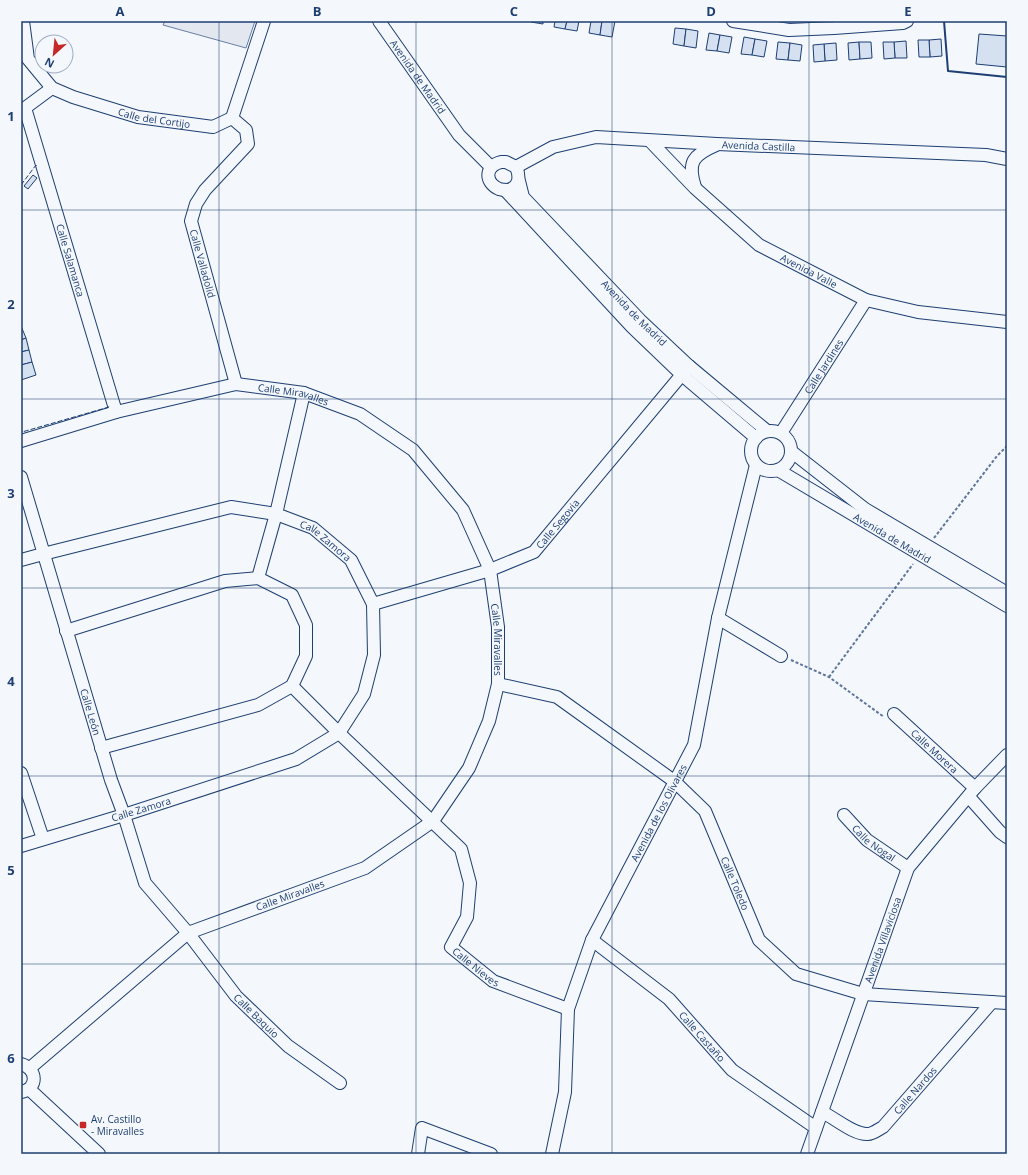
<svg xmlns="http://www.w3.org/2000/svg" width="1028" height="1175" font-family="'Open Sans',sans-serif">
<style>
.parking{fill:#e3e8f0;stroke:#687fa3}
.building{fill:#d5e0f0;stroke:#1d3f73}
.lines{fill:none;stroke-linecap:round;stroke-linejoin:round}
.minor-casing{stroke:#1d3f73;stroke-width:14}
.path{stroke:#5e769c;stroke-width:2;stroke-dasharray:3 2;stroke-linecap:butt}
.minor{stroke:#f4f7fb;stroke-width:12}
.fence{stroke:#1d3f73;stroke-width:1;stroke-dasharray:5 2;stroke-linecap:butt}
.wall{stroke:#1d3f73;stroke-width:2}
.grid{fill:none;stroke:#1d3f73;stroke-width:1;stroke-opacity:0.55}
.poi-dot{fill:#c62828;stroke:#f4f7fb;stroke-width:1.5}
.labels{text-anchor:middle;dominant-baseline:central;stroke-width:3;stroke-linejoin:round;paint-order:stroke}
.street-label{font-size:10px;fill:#1d3f73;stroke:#f4f7fb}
.poi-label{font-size:10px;fill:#1d3f73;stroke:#f4f7fb;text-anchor:start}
.neatline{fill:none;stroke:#1d3f73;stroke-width:1.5}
.grid-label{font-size:13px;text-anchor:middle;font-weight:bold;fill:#1d3f73}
</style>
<rect width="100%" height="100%" fill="#f4f7fb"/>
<!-- parking -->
<path class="parking" d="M165,21H255L246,48L163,25Z"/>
<!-- building -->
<g class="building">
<path d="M531,21H543V24L531,22Z"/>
<path d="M555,21H567L565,29L554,27Z"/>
<path d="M567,21H579L577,31L565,29Z"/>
<path d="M591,21H602L600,35L589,33Z"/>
<path d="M602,21H615L612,37L600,35Z"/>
<path d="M675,28L686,29L684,46L673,44Z"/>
<path d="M686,29L698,31L696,48L684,46Z"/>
<path d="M709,33L720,35L717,51L706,50Z"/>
<path d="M979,34L1007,36V67L976,64Z"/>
<path d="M720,35L732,37L729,53L717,51Z"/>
<path d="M744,37L755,39L752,55L741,54Z"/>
<path d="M755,39L767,41L764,57L752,55Z"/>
<path d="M941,39L942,56L930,57L929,40Z"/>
<path d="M918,40H929L930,57H919Z"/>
<path d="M906,41L907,58H895L894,42Z"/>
<path d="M778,42L790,43L788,60L776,59Z"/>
<path d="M859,42L860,59L849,60L848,43Z"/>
<path d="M859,42H871L872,58L860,59Z"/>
<path d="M883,42H894L895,58L884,59Z"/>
<path d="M790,43L802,45L800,61L788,60Z"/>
<path d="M836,43L837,60L825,61L824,44Z"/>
<path d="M824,44L825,61L814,62L813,45Z"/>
<path d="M33,175L37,178L28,189L24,186Z"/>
<path d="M21,326L26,338L21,340Z"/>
<path d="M26,338L29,350L21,352V340Z"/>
<path d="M29,350L32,362L21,365V352Z"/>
<path d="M32,362L36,375L21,380V365Z"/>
</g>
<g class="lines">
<defs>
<g id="minor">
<path id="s1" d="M23,21L28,59L52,88L73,97L138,117L213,127L232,118L264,21"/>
<path id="s2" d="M379,21L459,135L491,167"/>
<path d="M733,21L789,30L834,28L903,23L907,21"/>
<path id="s3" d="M25,108L116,412"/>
<path d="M21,111L52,88"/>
<path id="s4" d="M232,118L246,130L248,144L205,190L196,204L191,221L236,384"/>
<path id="s5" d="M650,141L695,188L759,245L866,300L918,312L1007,322"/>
<path d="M501,162H506L516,167C520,176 520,187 508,190C505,190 502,190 499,189C484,182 485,166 501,162Z"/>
<path id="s6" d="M516,167L553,147L596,137L717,144L986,155L1007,159"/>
<path id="s7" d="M519,181L523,197L640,320L689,366L767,431"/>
<path d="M695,187C687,162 693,155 716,145"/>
<path d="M505,190L632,327L682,375L756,438"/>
<circle cx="771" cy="451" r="20"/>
<path id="s8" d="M781,433L866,300"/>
<path id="s9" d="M21,441L116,412L236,384L304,393L360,414L413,450L463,510L490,570L498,627V684L489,721L469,768L433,821L365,868L188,933L30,1068"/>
<path d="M792,452L865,509L1007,593"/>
<path id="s10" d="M778,470L1007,606"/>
<path id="s11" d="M21,477L111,780L124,815L145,883L188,933L236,996L288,1046L340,1083"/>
<path id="s12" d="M21,560L43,554L231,507L276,514L313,528L351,560L373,604L374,655L364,694L339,733L296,759L124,815L21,846"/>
<path d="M258,578L276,514L304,393"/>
<path id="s13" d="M373,604L490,570L534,552L689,366"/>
<path d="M718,618L781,656"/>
<path d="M66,631L225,581L258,578L292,595L306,625V656L292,686L258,705L101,748"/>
<path id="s14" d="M498,684L557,697L674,781L705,811L759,940L796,974L863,994L1007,1003"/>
<path id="s15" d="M292,686L339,733L461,849L470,883L467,917L451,947L493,981L568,1009"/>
<path id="s16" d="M894,714L975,788"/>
<path d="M21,773L43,839"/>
<path d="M969,797L1000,832L1007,837"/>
<path id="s17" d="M844,815L867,840L908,868"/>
<path id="s18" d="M592,940L669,999L732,1070L816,1128"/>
<path d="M21,1064C38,1069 38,1089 21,1092"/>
<path d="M29,1089L99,1154"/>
<path id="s19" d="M822,1112C835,1118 854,1135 868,1134C873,1134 879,1129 883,1127L992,1002"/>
<path d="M418,1154L422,1128L491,1154"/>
<path id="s20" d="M552,1154L565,1092L568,1009L592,940L694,745L718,618L756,465"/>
<path id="s21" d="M807,1154L908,868L975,788L1007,755"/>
</g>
</defs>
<!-- minor casing -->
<use href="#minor" class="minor-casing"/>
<!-- path -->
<g class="path">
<path d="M934,538L997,456L1007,446"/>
<path d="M791,660L829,677L884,717"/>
<path d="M829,677L913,564"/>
</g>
<!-- minor -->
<use href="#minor" class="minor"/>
<!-- fence -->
<g class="fence">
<path d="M21,185L36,165L37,168"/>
<path d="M21,427L22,432L109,407L108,405"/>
</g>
<!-- wall -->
<path class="wall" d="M944,21L948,71L1007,77"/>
</g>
<!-- grid -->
<path class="grid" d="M219,21V1154M416,21V1154M612,21V1154M809,21V1154M21,210H1007M21,399H1007M21,588H1007M21,776H1007M21,964H1007"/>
<!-- markers -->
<rect class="poi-dot" x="79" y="1121" width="8" height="8" rx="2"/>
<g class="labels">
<!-- street labels -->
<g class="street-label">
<text stroke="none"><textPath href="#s2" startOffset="68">Avenida de Madrid</textPath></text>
<text stroke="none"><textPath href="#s1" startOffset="183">Calle del Cortijo</textPath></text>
<text stroke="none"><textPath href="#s6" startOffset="249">Avenida Castilla</textPath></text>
<text stroke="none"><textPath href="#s3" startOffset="159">Calle Salamanca</textPath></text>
<text stroke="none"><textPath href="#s4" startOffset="174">Calle Valladolid</textPath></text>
<text stroke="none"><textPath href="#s5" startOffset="207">Avenida Valle</textPath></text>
<text stroke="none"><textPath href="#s7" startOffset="177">Avenida de Madrid</textPath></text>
<text stroke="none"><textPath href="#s8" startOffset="79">Calle Jardines</textPath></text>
<text stroke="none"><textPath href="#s9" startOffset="281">Calle Miravalles</textPath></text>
<text stroke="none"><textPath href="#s13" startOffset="206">Calle Segovia</textPath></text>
<text stroke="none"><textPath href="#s10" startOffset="133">Avenida de Madrid</textPath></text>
<text stroke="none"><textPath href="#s12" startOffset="319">Calle Zamora</textPath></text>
<text stroke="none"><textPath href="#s9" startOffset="629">Calle Miravalles</textPath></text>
<text stroke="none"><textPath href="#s11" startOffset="245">Calle León</textPath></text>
<text stroke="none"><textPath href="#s16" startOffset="55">Calle Morera</textPath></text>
<text transform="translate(141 809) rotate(-17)">Calle Zamora</text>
<text stroke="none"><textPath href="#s20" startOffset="363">Avenida de los Olivares</textPath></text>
<text stroke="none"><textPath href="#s17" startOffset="41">Calle Nogal</textPath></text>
<text stroke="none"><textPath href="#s14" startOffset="326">Calle Toledo</textPath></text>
<text transform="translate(290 895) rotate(-20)">Calle Miravalles</text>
<text stroke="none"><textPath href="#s21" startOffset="227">Avenida Villaviciosa</textPath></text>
<text stroke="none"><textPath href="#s15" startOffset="370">Calle Nieves</textPath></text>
<text stroke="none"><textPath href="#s11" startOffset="598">Calle Baquio</textPath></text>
<text stroke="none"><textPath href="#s18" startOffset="147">Calle Castaño</textPath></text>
<text stroke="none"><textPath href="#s19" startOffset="117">Calle Nardos</textPath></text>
</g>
<!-- poi labels -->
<g class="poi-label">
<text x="91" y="1119">Av. Castillo<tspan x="91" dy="12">- Miravalles</tspan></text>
</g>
</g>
<!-- border -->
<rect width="1028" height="1175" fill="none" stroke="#f4f7fb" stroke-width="44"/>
<!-- north arrow -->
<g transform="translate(54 54) rotate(207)"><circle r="19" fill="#f4f7fb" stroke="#9eadc5"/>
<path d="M0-3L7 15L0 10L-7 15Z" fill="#c62828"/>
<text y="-6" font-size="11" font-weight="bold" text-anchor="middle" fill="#1d3f73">N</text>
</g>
<rect x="22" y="22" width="984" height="1131" class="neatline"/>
<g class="grid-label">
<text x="120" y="16">A</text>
<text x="317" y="16">B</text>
<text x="514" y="16">C</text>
<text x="711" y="16">D</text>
<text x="908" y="16">E</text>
<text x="11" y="121">1</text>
<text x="11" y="309">2</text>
<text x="11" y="498">3</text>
<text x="11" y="686">4</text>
<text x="11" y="875">5</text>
<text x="11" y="1063">6</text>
</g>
</svg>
